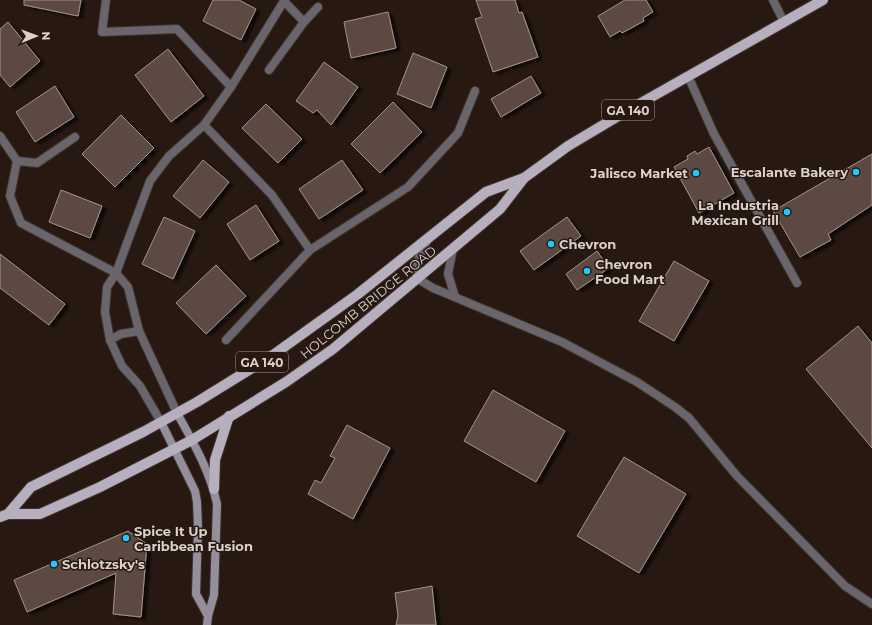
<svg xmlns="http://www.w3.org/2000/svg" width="872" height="625" font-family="Montserrat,sans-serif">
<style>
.building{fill:#5b4a42;stroke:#a59289;filter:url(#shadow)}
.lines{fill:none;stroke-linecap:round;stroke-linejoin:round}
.minor-casing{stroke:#40332c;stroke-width:10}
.tertiary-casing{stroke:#40332c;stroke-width:10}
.secondary-casing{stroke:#40332c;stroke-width:10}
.primary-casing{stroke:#40332c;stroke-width:12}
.minor{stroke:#69656c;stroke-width:8}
.tertiary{stroke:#69656c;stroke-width:8}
.secondary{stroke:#948f9a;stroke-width:8}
.primary{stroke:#b6afbe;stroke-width:10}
.poi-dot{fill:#1dc9fd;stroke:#271912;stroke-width:1.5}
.labels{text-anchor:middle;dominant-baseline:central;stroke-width:3;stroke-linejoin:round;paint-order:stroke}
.shield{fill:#271912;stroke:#a59994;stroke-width:1}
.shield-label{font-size:12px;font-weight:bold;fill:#dbd0cc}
.poi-label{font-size:13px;font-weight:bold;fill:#dbd0cc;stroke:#271912;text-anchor:start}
.street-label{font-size:13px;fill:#dbd0cc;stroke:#271912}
</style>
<defs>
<filter id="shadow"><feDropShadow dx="4.5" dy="2.5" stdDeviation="1" flood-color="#0009"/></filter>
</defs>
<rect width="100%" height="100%" fill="#271912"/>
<!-- building -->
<g class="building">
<path d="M24,0H81L78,16L24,5Z"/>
<path d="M213,0H239L256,9L241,40L203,21Z"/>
<path d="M476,0H515L519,13L522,12L538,57L493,72L475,19L482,17Z"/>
<path d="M625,0H646L653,12L643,18L644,21L622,33L620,31L610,37L598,16Z"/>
<path d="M388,12L396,48L351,58L344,22Z"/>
<path d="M8,22L40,61L10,87L0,75V29Z"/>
<path d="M168,49L204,96L171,122L135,75Z"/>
<path d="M413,53L447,67L431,108L397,94Z"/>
<path d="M324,62L358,87L331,125L317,110L313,113L296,101Z"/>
<path d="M531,76L541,93L501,117L491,99Z"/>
<path d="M55,86L74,117L35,142L16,112Z"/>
<path d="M393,102L422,132L380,173L351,144Z"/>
<path d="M266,104L302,139L278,163L242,128Z"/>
<path d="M121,115L154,148L115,187L82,154Z"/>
<path d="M709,147L734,193L699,213L674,167L688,159L687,156L695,151L697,154Z"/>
<path d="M872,154V205L828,234L831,240L800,257L773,211Z"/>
<path d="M203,160L229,182L200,218L173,196Z"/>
<path d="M342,160L363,190L319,219L299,189Z"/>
<path d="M61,190L102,206L90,238L49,222Z"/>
<path d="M256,205L279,241L250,260L227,224Z"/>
<path d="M164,217L195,231L173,279L142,264Z"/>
<path d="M567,217L581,236L534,270L520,251Z"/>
<path d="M597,251L609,268L577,290L566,274Z"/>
<path d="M0,254L65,304L49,325L0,288Z"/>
<path d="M674,261L709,281L674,341L639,321Z"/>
<path d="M216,265L246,296L206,334L176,303Z"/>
<path d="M858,326L872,343V448L806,369Z"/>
<path d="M493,390L565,431L536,482L464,441Z"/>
<path d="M347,425L390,448L353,519L308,494L315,480L321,483L335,458L330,456Z"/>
<path d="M624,457L686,494L639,573L577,536Z"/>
<path d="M128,531L147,544L141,617L113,614L116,573L27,612L14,580Z"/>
<path d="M432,586L436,625H396L398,616L395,593Z"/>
</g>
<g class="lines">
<defs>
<g id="minor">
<path d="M106,0L102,32L177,29L231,87L284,1L304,22L318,7"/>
<path d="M773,0L784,22"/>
<path d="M269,70L304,22"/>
<path d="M688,76L714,134L797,283"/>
<path d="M204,125L272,195L310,250L226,340"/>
<path d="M0,136L17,161L10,196L21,223L116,273L128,287L139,331L177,413"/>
<path d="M17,161L37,163L75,137"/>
<path d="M310,250L408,187L458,133L475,91"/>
<path d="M110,340L121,334L139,331"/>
<path d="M161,422L140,386L122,366L110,340L105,312L107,287L116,273L150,181L169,156L204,125L231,87"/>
</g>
<g id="tertiary">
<path d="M428,239C421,253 413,265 418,279L433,288L562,342L637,382L675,407L689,418L737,476L845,586L872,604"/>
<path d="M453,249L448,274L455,297"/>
</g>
<g id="secondary">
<path d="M177,413C193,442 210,471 217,504L214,595L208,616L207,625"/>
<path d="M161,422L195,491L197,502L198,528L196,594L208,616"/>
</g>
<g id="primary">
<path d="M214,489L215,460L229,416"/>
<path d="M8,514L31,487L143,432L197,402L273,355L358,294L486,192L524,178L568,146L625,112L823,0"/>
<path d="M0,517L8,514H40L100,487L192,440L286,382L333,349L500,209L524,178"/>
</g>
</defs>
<!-- minor casing -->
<use href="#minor" class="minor-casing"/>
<!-- tertiary casing -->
<use href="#tertiary" class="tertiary-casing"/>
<!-- secondary casing -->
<use href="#secondary" class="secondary-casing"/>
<!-- primary casing -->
<use href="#primary" class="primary-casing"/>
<!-- minor -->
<use href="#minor" class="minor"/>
<!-- tertiary -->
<use href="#tertiary" class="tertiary"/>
<!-- secondary -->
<use href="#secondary" class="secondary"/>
<!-- primary -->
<use href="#primary" class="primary"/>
</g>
<!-- markers -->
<g class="poi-dot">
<circle cx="856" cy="172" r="4"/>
<circle cx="696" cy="173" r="4"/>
<circle cx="787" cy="212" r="4"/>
<circle cx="551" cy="244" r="4"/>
<circle cx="587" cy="271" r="4"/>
<circle cx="126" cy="538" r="4"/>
<circle cx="54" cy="564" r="4"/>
</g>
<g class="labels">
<!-- shield labels -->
<g class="shield">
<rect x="602" y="100" width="52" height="20" rx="3"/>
<rect x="236" y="352" width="52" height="20" rx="3"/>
</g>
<g class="shield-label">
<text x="628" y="110">GA 140</text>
<text x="262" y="362">GA 140</text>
</g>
<!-- poi labels -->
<g class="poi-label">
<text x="848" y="172" text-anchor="end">Escalante Bakery</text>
<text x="688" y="173" text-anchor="end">Jalisco Market</text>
<text x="779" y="205" text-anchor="end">La Industria<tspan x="779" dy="15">Mexican Grill</tspan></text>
<text x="559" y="244">Chevron</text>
<text x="595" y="264">Chevron<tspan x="595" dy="15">Food Mart</tspan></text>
<text x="134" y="531">Spice It Up<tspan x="134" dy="15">Caribbean Fusion</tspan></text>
<text x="62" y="564">Schlotzsky's</text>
</g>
<!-- street labels -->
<g class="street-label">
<text transform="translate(368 302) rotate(-39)">HOLCOMB BRIDGE ROAD</text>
</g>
</g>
<!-- north arrow -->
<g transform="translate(36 36) rotate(89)" stroke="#271912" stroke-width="3" paint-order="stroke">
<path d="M0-3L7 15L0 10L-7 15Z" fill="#dbd0cc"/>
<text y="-6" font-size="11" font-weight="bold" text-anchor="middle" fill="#dbd0cc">N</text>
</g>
</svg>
